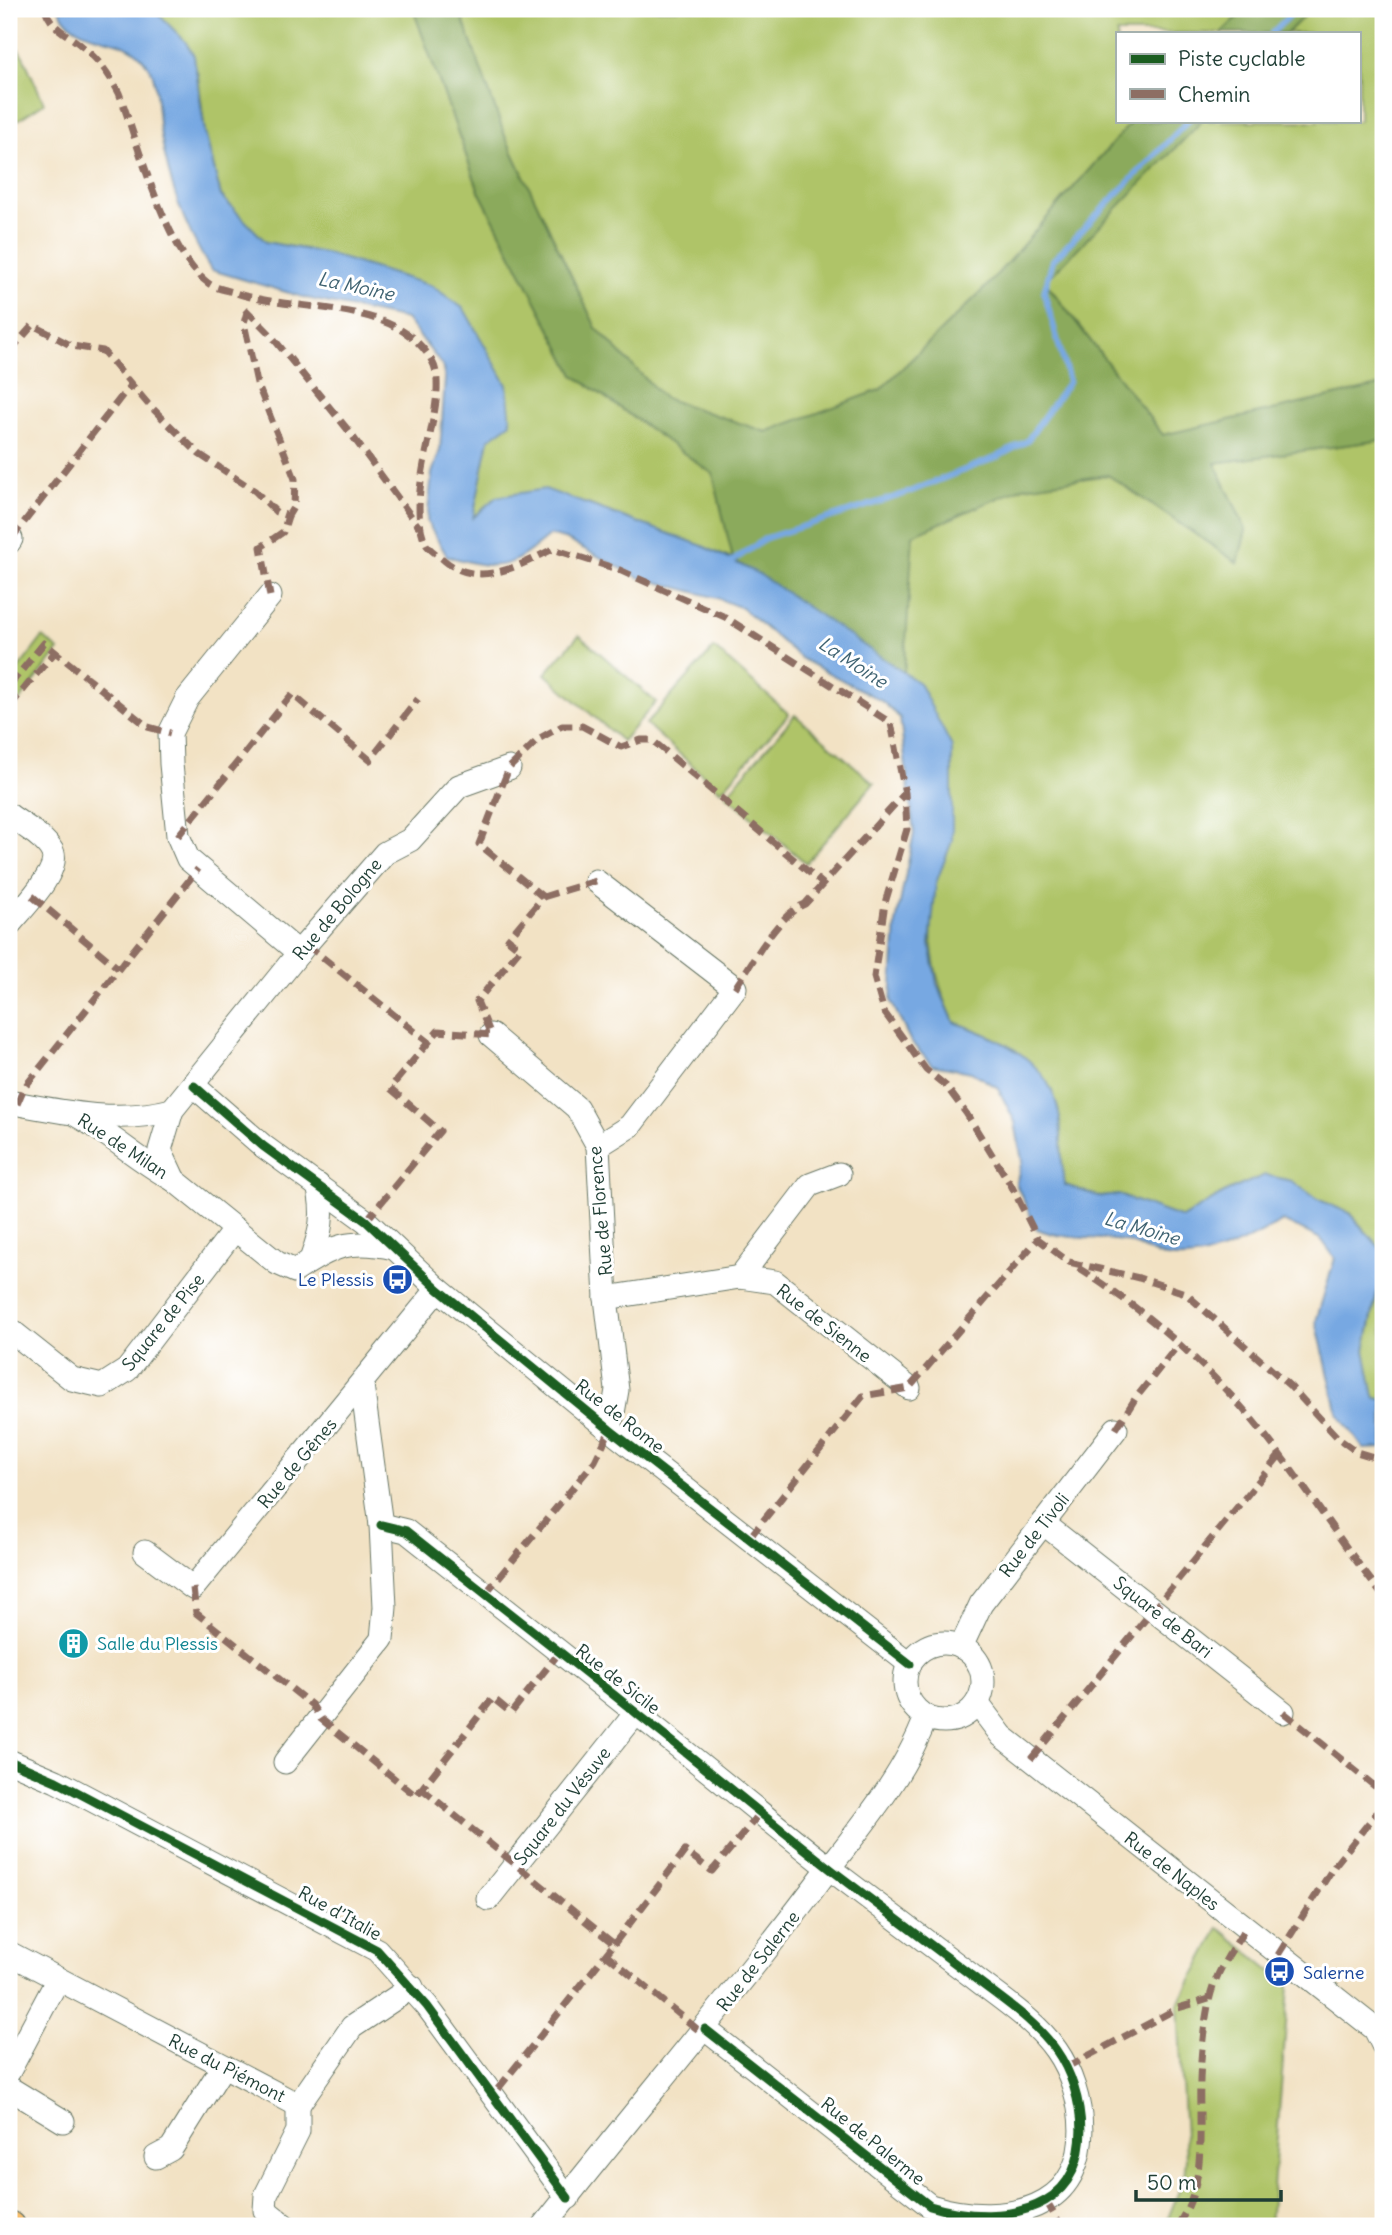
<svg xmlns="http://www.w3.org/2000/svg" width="1392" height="2235" font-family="Delius,sans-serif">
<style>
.green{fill:#afc468;stroke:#67804e;stroke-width:2}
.forest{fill:#8baa5c;stroke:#557448;stroke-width:2}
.water{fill:#77a8e2;stroke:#4b728b;stroke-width:2}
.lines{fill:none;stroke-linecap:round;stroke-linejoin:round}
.stream{stroke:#77a8e2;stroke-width:6}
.minor-casing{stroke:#697766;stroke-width:25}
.major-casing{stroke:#697766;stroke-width:31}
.minor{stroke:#fff;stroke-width:23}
.major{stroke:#f9bf6d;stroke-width:28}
.quiet{stroke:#8d6e63;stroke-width:7;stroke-dasharray:14 7;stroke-linecap:butt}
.cycleway-casing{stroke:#fff;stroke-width:13}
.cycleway{stroke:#1b5e20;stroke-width:9}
.labels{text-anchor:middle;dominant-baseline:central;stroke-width:6;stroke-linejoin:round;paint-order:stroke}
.street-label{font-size:18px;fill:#1f3d34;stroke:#fff}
.transit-label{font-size:18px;fill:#164399;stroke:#fff;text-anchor:end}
.culture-label{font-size:18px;fill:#0d838f;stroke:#fff;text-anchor:start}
.water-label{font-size:19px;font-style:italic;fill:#3e6271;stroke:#fff}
</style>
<rect width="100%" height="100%" fill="#fff"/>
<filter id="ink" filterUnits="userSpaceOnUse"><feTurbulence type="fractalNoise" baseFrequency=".0143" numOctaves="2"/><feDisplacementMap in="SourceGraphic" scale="14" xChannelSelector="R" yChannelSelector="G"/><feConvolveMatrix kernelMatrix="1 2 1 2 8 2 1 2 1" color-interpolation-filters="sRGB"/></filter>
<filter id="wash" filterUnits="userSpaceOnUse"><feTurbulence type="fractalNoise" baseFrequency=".00686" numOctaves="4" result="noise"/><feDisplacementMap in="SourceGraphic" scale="28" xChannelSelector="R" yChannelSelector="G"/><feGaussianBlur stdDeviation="1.57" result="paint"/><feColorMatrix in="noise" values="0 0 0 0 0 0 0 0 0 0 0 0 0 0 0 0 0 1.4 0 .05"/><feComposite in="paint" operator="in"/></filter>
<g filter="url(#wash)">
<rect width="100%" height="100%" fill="#f2e2c4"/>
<!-- green -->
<g class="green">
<path d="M153,9H413L479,191L574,375L713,474L733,559L586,503L485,506L472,520L489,439L507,385L306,249L266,243L245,222L221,195L205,133L198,74L185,41Z"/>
<path d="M459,9H1246L1221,33H1117V121H1132L986,287L880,390L766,432L664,398L596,328L505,136Z"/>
<path d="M1311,9H1383V385L1163,435L1045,281L1202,121H1359V33H1287Z"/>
<path d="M9,36L23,56L44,103L9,126Z"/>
<path d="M1383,440V1262L1380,1248L1350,1213L1317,1199L1291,1181L1265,1175L1227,1191L1182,1218L1119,1195L1100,1197L1065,1185C1060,1163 1062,1142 1060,1120C1053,1062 1002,1038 954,1022C932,973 926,938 936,885C940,862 952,846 952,822L904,673L912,535L1023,487L1108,475L1238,563L1246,530L1215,463Z"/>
<path d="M579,635L656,702L622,741L545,674Z"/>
<path d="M43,637L59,650L9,714V681Z"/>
<path d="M714,648L789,714L721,791L646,724Z"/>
<path d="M795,715L874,783L806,863L726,795Z"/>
<path d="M1383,1269V1400L1374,1398L1365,1350Z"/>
<path d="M1219,1928L1289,1986L1270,2226H1165L1184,2178L1186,2158L1178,2005Z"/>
</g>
<!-- forest -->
<g class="forest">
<path d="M413,9H459L505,136L596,328L664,398L766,432L880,390L986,287L1132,121H1202L1045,282L1163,435L1383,385V440L1215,463L1246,530L1238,563L1108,475L1023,487L913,535L904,673L733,559L713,474L574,375L479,191Z"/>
<path d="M1246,9H1311L1287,33H1221Z"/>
</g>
<!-- water -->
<path class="water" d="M59,9H153L185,41L194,56L205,133L221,196L266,242L325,253L432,286L464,309L507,385L511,423L489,439L473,518L496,497L545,489L703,546L759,574L919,683L952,747V841L936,883L930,944L937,984L954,1022C1002,1039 1053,1061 1060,1120C1062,1142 1060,1163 1065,1185L1100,1197L1119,1195L1182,1218L1228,1191L1265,1175L1292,1181L1317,1199L1349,1213L1380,1248L1383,1262L1365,1350L1374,1397L1383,1400V1448L1364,1449L1338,1414L1316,1321L1335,1258L1321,1239L1283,1221C1248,1240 1207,1264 1167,1257C1151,1255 1138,1243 1122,1241C1093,1237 1064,1240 1037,1229L1016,1184L1022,1161L1015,1122L998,1088L971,1072L932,1065L911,1042L891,1001L896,923L914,833L900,718L882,701L802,659L742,608L717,598L638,577L567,540L550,535C507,571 500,571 447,556L427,522L432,473L440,450L445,379L442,365L406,319L306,298L211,270C182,223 170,186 160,131C158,119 156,79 152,73C149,66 141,56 136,52C117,36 72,41 59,9Z"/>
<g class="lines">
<!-- stream -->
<g class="stream">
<path d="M1272,33L1296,9"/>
<path d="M727,565L766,538L904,494L997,457L1027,441L1069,381L1044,292L1053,260L1188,121"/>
</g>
</g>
</g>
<g filter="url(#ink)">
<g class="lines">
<defs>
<g id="minor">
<path d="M9,542L11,539"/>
<path d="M270,596L187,699L170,733L171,764L178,836L188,859L299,953"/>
<path d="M9,815C22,825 44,836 52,851C62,870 21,910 9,925"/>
<path d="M596,881L735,988L630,1126L598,1146"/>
<path d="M491,1035L577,1108L598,1146L606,1298L617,1390L610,1430"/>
<path d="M194,1086L263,1146L366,1221L438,1289L610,1430L910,1664"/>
<path d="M9,1102C62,1112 118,1124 172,1110"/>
<path d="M78,1116C113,1136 139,1161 174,1180"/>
<path d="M394,1248C350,1238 332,1246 295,1271L277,1263L174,1180L160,1150L172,1110L306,944L385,853L410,840L459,786L509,768"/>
<path d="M311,1260C321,1232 325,1214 318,1185"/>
<path d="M740,1277L810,1185L839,1174"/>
<path d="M606,1298L740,1277L775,1282L909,1388"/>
<path d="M9,1329L72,1379L102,1386L127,1370L235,1229"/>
<path d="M1043,1523L1283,1712"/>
<path d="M381,1525L406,1531C484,1593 563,1654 640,1716C705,1767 768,1820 833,1871C879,1906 926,1941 972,1976C1001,1999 1035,2020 1056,2050C1085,2091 1097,2172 1045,2201C1012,2220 965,2217 930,2206L705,2029"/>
<path d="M145,1552L193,1588L438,1289"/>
<circle cx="944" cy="1682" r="39"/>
<path d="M961,1647L981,1604L1116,1429"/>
<path d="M977,1703L1002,1736L1375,2029L1383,2045"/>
<path d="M9,1761L56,1781L377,1950L427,2006L568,2198"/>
<path d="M285,1762L382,1639L385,1607L381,1525L362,1385"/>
<path d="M488,1899L636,1713"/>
<path d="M9,1953L298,2105L352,2027L412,1987"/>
<path d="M9,2071L58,1979"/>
<path d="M9,2088L63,2121"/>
<path d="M156,2157L171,2149L223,2066"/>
<path d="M285,2226L265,2210L266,2195L298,2131V2105"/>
<path d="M544,2226C635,2110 731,1999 819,1881C858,1830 904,1777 926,1717"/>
</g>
<path id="major" d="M9,2225L11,2226"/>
</defs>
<!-- minor casing -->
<use href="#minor" class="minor-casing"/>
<!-- major casing -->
<use href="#major" class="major-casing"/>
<!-- minor -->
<use href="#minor" class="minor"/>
<!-- major -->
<use href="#major" class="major"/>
<!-- quiet -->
<g class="quiet">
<path d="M45,9C52,30 69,34 84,48C100,61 110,76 119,93C138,142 166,253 208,283C214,288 226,290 233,292C294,314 396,297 432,361C453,398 401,491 426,544C429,550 440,556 445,561C479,589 521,565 553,549L617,569L725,617L891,723L905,793L907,829L885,903L874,977L884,1012L926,1070L946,1086L966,1113L1011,1185L1038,1239L1069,1262L1139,1278L1185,1293L1290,1386L1339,1439L1357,1452L1383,1460"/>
<path d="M245,309L269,333L348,430L419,527"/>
<path d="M9,352L33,325L72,346L103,351L148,404L199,454L255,491L276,512L288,516L294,506L295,479L257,383L244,323L247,312"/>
<path d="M11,539L132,383"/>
<path d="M270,596L261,547L283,532L288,516"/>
<path d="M9,686L44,643L148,727L170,733"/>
<path d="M9,707L55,652"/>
<path d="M178,836L292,694L370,760L418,699"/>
<path d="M32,896L118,968"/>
<path d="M543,897L596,881"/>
<path d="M306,944L429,1043"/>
<path d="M735,988C751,965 779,913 805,904L905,793"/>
<path d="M17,1104L24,1088L198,869"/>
<path d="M366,1221L440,1131L390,1088L438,1031L491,1035L477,1001L520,949L508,939L543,897L479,844L509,768L540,738L562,726H582L621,747L641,740H652L823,884"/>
<path d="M1078,1268C1142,1308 1201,1359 1250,1417C1298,1474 1337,1538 1383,1596"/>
<path d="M1116,1429L1135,1399L1178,1345"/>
<path d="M750,1537L863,1396L909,1388L1038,1239"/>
<path d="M193,1588L196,1613L312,1705L321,1719L416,1796L493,1698L511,1713L559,1653"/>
<path d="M485,1594L595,1461L610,1430"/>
<path d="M1283,1712L1383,1793"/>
<path d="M1031,1759L1280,1455"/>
<path d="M421,1788L614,1944L493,2095"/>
<path d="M614,1944L685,1851L712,1871L761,1812"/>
<path d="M606,1954L702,2033"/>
<path d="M1278,1955L1335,1865L1383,1805"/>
<path d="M1067,2067L1178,2008L1209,1999"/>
<path d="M1046,2201L1061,2226"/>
<path d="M1177,2226C1203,2189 1200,2151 1200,2108C1199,2073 1202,2035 1209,2001C1215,1973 1231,1952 1245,1929"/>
</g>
<defs>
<g id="cycleway">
<path d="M194,1086L263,1146L366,1221L438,1289L610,1430L910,1664"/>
<path d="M381,1525L406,1531C484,1593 563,1654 640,1716C705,1767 768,1820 833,1871C879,1906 926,1941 972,1976C1001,1999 1035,2020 1056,2050C1085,2091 1097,2172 1045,2201C1012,2220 965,2217 930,2206L705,2029"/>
<path d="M9,1761L56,1781L377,1950L427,2006L568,2198"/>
</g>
</defs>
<!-- cycleway casing -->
<use href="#cycleway" class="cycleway-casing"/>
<!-- cycleway -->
<use href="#cycleway" class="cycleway"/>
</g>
</g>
<!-- icons -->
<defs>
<symbol id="bus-disc" viewBox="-11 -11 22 22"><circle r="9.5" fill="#1a4fb4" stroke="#fff"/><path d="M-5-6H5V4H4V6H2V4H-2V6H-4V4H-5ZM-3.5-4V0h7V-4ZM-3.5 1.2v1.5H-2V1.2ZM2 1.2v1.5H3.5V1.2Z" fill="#fff"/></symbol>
<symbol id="building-disc" viewBox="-11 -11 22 22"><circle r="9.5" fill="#0f9aa8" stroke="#fff"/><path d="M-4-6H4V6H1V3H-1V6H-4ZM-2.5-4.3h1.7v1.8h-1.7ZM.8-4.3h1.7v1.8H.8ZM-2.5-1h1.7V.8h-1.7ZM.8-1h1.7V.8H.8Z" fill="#fff"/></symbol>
</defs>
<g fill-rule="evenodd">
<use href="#bus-disc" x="380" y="1262" width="35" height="35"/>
<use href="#building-disc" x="56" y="1626" width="35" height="35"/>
<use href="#bus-disc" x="1262" y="1954" width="35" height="35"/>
</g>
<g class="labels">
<!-- street labels -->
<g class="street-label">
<text transform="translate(337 909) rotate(-50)">Rue de Bologne</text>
<text transform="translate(123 1146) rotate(33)">Rue de Milan</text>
<text transform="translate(600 1211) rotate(-95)">Rue de Florence</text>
<text transform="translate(163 1322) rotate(-51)">Square de Pise</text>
<text transform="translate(824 1323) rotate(38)">Rue de Sienne</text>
<text transform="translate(620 1416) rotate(38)">Rue de Rome</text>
<text transform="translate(297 1463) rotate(-50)">Rue de Gênes</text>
<text transform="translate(1034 1535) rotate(-52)">Rue de Tivoli</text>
<text transform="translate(1163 1617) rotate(38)">Square de Bari</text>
<text transform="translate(618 1679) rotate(38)">Rue de Sicile</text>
<text transform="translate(562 1806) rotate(-52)">Square du Vésuve</text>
<text transform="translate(1172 1871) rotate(38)">Rue de Naples</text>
<text transform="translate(340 1913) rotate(29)">Rue d’Italie</text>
<text transform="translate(758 1961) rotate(-52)">Rue de Salerne</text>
<text transform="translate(227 2068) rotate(27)">Rue du Piémont</text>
<text transform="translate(873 2141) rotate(39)">Rue de Palerme</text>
</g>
<!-- transit labels -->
<g class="transit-label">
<text x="374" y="1279">Le Plessis</text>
<text x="1303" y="1972" text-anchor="start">Salerne</text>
</g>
<!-- culture labels -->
<g class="culture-label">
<text x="97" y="1643">Salle du Plessis</text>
</g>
<!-- water labels -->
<g class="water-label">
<text transform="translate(356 286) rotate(12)">La Moine</text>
<text transform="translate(853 662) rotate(33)">La Moine</text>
<text transform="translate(1142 1228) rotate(16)">La Moine</text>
</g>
</g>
<!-- margin -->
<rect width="1392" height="2235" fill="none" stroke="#fff" stroke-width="35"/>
<!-- legend -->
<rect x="1116" y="32" width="245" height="91" fill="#ffffff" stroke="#a5b1ae" stroke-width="2"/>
<rect x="1130" y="54" width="35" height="10" fill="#1b5e20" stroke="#a5b1ae" stroke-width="2"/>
<text x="1178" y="66" font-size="21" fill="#1f3d34">Piste cyclable</text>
<rect x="1130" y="89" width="35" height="10" fill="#8d6e63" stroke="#a5b1ae" stroke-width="2"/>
<text x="1178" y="102" font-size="21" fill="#1f3d34">Chemin</text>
<!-- scale -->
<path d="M1136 2190v10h145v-10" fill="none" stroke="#1f3d34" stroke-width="3.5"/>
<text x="1147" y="2190" font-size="21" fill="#1f3d34" stroke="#ffffff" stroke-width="5" paint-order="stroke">50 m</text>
</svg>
